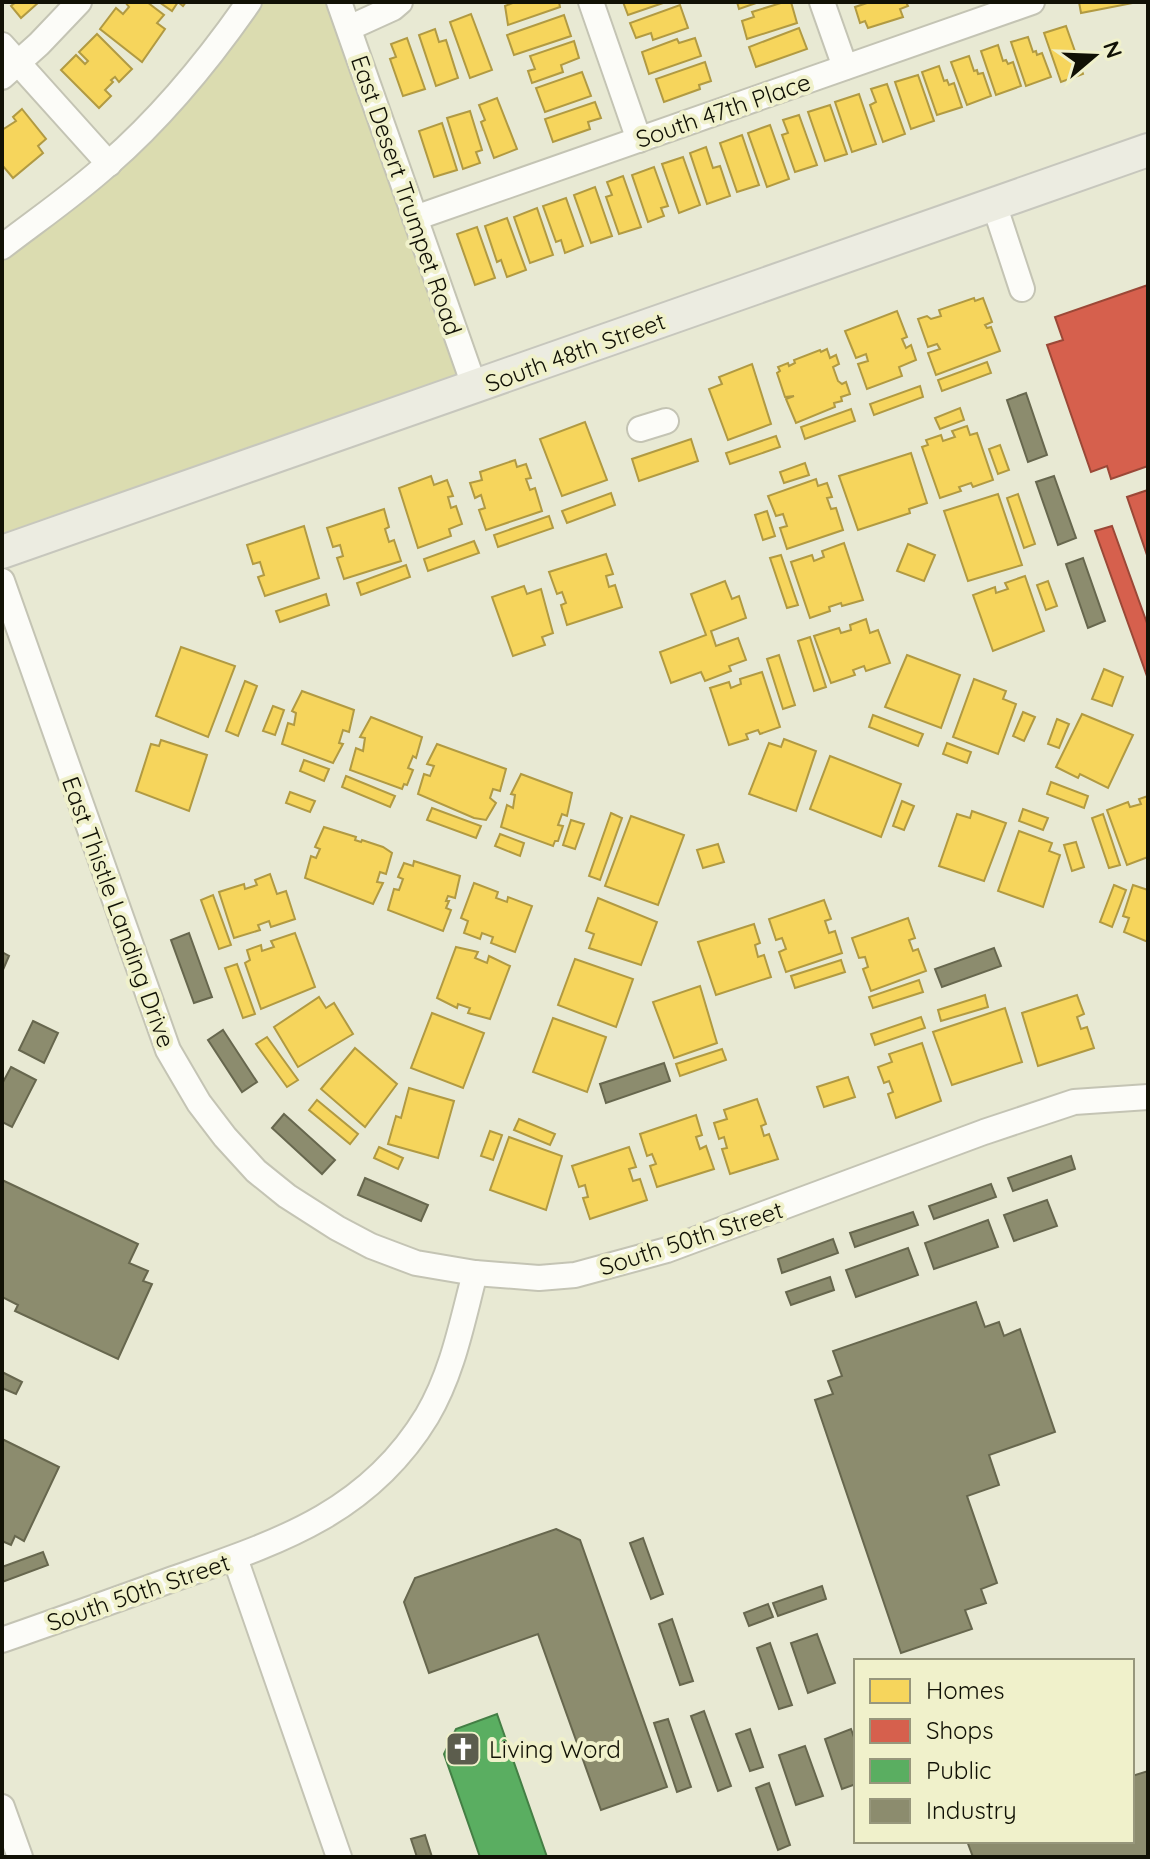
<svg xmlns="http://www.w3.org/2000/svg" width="1150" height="1859" font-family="Quicksand,sans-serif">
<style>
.green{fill:#dbdcb0}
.homes{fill:#f6d55c;stroke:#b19a42;stroke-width:2}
.shops{fill:#d6604d;stroke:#9b4837;stroke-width:2}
.public{fill:#5aae61;stroke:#447f45;stroke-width:2}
.industry{fill:#8c8c6e;stroke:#67674e;stroke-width:2}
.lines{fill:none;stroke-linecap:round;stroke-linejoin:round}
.minor-casing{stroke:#c4c4b4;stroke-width:28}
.major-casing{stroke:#c7c7bd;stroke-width:36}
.minor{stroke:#fcfcf8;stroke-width:24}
.major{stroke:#ecece1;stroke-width:32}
.labels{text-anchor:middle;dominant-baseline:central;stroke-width:8;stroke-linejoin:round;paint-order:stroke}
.street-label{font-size:24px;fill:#111105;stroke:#f0f1cb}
.poi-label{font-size:24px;fill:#111105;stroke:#f0f1cb;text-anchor:start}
</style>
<rect width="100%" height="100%" fill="#e8e9d3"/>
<!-- green -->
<path class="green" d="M249,2H339L475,388L2,552V247L109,164Z"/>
<!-- homes -->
<g class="homes">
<path d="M16,2H39L21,18L11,6Z"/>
<path d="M147,2L164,15L157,23L165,29L142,62L100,29L116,8L123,14L129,7L125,2Z"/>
<path d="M159,2H186L183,6L178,2L172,11Z"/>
<path d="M515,2H559L560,7L508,25L505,6Z"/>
<path d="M623,2H666L628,15Z"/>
<path d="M737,2H759L739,9Z"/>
<path d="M784,2H791L797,23L747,39L742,21L754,17L752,12Z"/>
<path d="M870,2H906L908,6L900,9L903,17L868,28L865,21L860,23L855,7Z"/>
<path d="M1079,2H1133V3L1081,13Z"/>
<path d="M680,5L688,28L653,40L651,33L636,38L630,23Z"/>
<path d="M471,14L492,70L470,78L450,22Z"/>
<path d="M564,15L571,36L514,55L507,35Z"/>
<path d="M1066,26L1083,74L1061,82L1044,33Z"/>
<path d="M799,28L807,49L756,67L749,47Z"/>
<path d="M435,29L439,42L446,40L458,78L436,86L419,35Z"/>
<path d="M97,34L132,69L119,82L115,77L111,80L113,82L105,90L111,96L99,108L61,70L76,55L85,64L88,61L79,52Z"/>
<path d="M1028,37L1033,52L1036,51L1037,55L1042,53L1051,77L1026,86L1011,42Z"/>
<path d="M407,38L425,89L403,96L390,59L396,57L391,44Z"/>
<path d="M695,38L701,56L649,74L642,52L677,39L679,43Z"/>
<path d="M574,41L579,58L561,65L563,72L532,83L528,71L535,69L530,56Z"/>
<path d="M998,45L1003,61L1006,60L1008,64L1013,62L1021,86L996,95L981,51Z"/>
<path d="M969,56L974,71L977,70L978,74L983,73L991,96L967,105L951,62Z"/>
<path d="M705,62L711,81L699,85L700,89L664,102L656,79Z"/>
<path d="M939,66L944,81L947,80L949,85L954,83L962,107L937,115L922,72Z"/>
<path d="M582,72L591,96L545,112L536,88Z"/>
<path d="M918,75L934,121L911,129L895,82Z"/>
<path d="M887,84L905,134L883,142L870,105L876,102L871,89Z"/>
<path d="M859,94L876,144L852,152L835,102Z"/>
<path d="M497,98L517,149L494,158L481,122L485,120L479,105Z"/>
<path d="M595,102L601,118L588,122L590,129L553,142L545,119Z"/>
<path d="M830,105L847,154L825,161L808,112Z"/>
<path d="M22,109L46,139L38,146L43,153L13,178L2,165V130L16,121L13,117Z"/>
<path d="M470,111L482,150L476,152L480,163L463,169L447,118Z"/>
<path d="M799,115L817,165L795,172L782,135L788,133L783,120Z"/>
<path d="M442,123L457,170L434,177L419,131Z"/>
<path d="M770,125L789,179L767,187L748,133Z"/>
<path d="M742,135L759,185L737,192L720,143Z"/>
<path d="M706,147L713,168L720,166L730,196L707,204L690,153Z"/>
<path d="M683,157L700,205L679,213L662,164Z"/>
<path d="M654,167L668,206L661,208L664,216L648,222L632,175Z"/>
<path d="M623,176L641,227L619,234L606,197L612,195L607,182Z"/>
<path d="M595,187L612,236L591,243L574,195Z"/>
<path d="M566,198L583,246L565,253L561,240L556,242L543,206Z"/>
<path d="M537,208L553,255L530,263L514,217Z"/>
<path d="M507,218L526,270L507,277L501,260L497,262L485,226Z"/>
<path d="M477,227L495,278L475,285L457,234Z"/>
<path d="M974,298L975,301L983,298L992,322L985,325L987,328L991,327L1000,351L936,375L928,353L940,349L937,344L928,347L918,319L927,316L931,319L941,316L939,310Z"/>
<path d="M897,311L907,337L902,339L906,348L911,345L916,360L899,367L902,376L867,389L858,364L868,361L866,354L856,358L845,331Z"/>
<path d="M827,349L830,358L836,355L839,364L833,367L838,381L842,384L846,382L850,394L841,397L842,401L834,403L835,407L796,423L786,399L794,396L785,397L777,373L780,371L778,367L788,363L789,366L795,363L794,360L820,350L821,352Z"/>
<path d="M987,362L991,373L942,391L938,380Z"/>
<path d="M752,364L771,424L728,440L709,389L722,384L719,377Z"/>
<path d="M920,386L923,397L874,415L870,404Z"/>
<path d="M960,408L964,420L940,429L935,418Z"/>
<path d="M851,409L855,421L805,439L801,427Z"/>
<path d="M585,422L607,480L562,496L540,439Z"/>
<path d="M967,426L970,435L977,433L993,480L973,487L971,483L959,487L961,491L940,498L922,447L928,445L926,440L941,435L943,441L955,437L952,431Z"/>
<path d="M776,436L780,447L730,464L726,453Z"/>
<path d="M691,439L698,461L639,481L632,459Z"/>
<path d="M1000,445L1009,470L998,474L989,449Z"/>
<path d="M911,453L927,503L909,509L910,513L858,530L839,476Z"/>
<path d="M515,460L517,467L526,464L531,478L526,479L530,490L535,488L542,511L486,530L479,510L485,508L481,495L475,498L470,483L482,480L480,472Z"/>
<path d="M805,463L809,475L784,483L780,472Z"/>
<path d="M431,476L434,485L447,480L453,496L448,497L451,508L456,506L462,524L449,529L451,536L418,548L399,488Z"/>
<path d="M816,479L818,486L827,483L832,497L827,498L831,509L836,508L843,530L787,549L780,528L787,526L783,514L776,516L768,496Z"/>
<path d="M611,493L615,505L567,523L562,511Z"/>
<path d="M998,494L1022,565L968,581L944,511Z"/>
<path d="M1018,494L1035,544L1024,548L1007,498Z"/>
<path d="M384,509L389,527L385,529L389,542L394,540L401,561L344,579L337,558L343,556L340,545L333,547L327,528Z"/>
<path d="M767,511L775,536L763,540L755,515Z"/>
<path d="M549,516L553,528L498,547L494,535Z"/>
<path d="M304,526L319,578L265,596L258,577L264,575L260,562L253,564L247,545Z"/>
<path d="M474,541L479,553L428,571L424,559Z"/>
<path d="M844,543L863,600L842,606L841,603L829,607L830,611L810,618L791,562L812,555L814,561L824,557L822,551Z"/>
<path d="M908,544L935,555L924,581L897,571Z"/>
<path d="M606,554L613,574L606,576L609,587L615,585L622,607L567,625L561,605L566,603L562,592L557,594L549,572Z"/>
<path d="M781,555L798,605L787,608L770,558Z"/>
<path d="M406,565L410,577L361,595L357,583Z"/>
<path d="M1025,576L1044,631L993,651L973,595L995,587L996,593L1008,589L1005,583Z"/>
<path d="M725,581L732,599L739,596L746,618L711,631L716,646L738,638L746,660L729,666L731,671L705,681L701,672L671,683L660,652L706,635L691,594Z"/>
<path d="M1048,581L1057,606L1046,610L1037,585Z"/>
<path d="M524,586L527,594L541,589L553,633L542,637L545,645L513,656L492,597Z"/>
<path d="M326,594L329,605L280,622L276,611Z"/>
<path d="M866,619L870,633L878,630L890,663L866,671L864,666L853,670L855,675L831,683L814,636L839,628L841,633L851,630L850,625Z"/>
<path d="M810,637L826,687L814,691L798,641Z"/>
<path d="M181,647L235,666L208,737L156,716Z"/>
<path d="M779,655L795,705L783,709L767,659Z"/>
<path d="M907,655L960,675L941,728L885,707Z"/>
<path d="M1104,669L1123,677L1112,706L1092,699Z"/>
<path d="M762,672L780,727L760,734L758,730L746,734L748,739L729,745L710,688L729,682L731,688L741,684L740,679Z"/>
<path d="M974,679L1006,691L1003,699L1016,704L998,754L953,737Z"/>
<path d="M245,681L257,686L238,736L226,731Z"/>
<path d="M302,691L354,710L349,732L343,730L339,743L343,744L333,763L282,744L288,723L294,725L296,713L292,711Z"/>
<path d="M273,706L284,710L275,735L263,731Z"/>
<path d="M1023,712L1035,717L1024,741L1013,736Z"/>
<path d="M1082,714L1133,735L1108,788L1080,774L1078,778L1056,767Z"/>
<path d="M873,715L923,734L918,746L869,727Z"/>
<path d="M371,717L422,737L416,758L413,756L408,768L413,770L407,785L404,784L402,789L350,770L356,748L363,751L365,738L360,737Z"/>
<path d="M1057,719L1069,724L1059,748L1048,744Z"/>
<path d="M784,739L816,751L796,811L749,794L769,743L781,747Z"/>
<path d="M161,740L207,755L189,811L136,791L151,744L159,746Z"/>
<path d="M947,743L971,752L967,763L943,754Z"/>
<path d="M437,744L506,769L500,791L493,789L490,798L496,803L486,820L474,818L418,794L424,774L430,776L434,766L427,764Z"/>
<path d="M830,756L901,784L881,837L810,809Z"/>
<path d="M304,760L329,769L324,781L300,771Z"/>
<path d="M521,774L572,793L567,816L562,814L558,825L563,826L558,841H555L553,846L501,827L507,805L513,808L515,795L511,794Z"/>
<path d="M346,776L395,796L390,807L342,787Z"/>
<path d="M1051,782L1088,796L1084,808L1047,794Z"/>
<path d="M290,792L315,801L310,812L286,803Z"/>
<path d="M1148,796V857L1127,865L1107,810L1128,802L1130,807L1141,804L1139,799Z"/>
<path d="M902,801L914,806L904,830L893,826Z"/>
<path d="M432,808L481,826L476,838L427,820Z"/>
<path d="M1023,809L1048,818L1043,830L1019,821Z"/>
<path d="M972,811L1006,823L984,881L939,866L957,814L970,818Z"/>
<path d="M611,813L622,818L600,880L589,876Z"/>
<path d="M1103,814L1120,865L1109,868L1092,818Z"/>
<path d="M631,816L684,835L658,905L605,886Z"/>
<path d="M571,820L584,824L575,849L563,845Z"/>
<path d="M324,827L356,837L355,840L361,842L362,840L383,847L392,853L386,874L380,872L377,882L383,883L373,904L305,878L311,856L316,858L320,849L315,847Z"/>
<path d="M1019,831L1052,843L1049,851L1060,855L1043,907L998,891Z"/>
<path d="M500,834L524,843L520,856L495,846Z"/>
<path d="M1076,842L1084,867L1072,871L1064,845Z"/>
<path d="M718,844L724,862L703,868L697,850Z"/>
<path d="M414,861L460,876L455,898L448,896L446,901H449L446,908L451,910L443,931L388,910L394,889L399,890L403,879L398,877L404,863L413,866Z"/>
<path d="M270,874L277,894L286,891L295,919L271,927L269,921L258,925L260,930L234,938L219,892L244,884L245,889L257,885L255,880Z"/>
<path d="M474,883L498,892L496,898L507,902L508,897L532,906L515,952L491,943L493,937L482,933L480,939L464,933L468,921L461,918Z"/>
<path d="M1114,885L1126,890L1112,927L1100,922Z"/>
<path d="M1133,885L1148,890V942L1124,932L1129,918L1123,916Z"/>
<path d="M213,895L231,945L219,949L201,900Z"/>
<path d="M598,898L657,922L641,965L589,948L594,934L586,931Z"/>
<path d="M824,900L831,919L825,921L829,933L835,931L842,953L786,972L779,952L786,949L782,938L776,940L769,919Z"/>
<path d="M908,918L915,938L909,940L913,951L918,949L926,971L871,991L863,969L868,967L865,957L859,958L852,938Z"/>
<path d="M754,924L760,943L755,945L758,957L764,955L771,977L716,995L698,942Z"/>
<path d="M295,933L315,987L261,1009L245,963L250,960L247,950L261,945L262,951L274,947L271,941Z"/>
<path d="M456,947L478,952L475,958L487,963L489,956L510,966L490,1019L468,1013L470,1008L458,1004L457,1008L437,998Z"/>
<path d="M575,959L633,979L616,1027L558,1005Z"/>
<path d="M841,960L845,972L795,988L791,976Z"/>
<path d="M237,964L255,1014L243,1018L225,968Z"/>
<path d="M919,980L923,992L873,1008L869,997Z"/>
<path d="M700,986L717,1043L674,1058L653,1002Z"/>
<path d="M985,995L988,1007L941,1021L938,1010Z"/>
<path d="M1077,995L1084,1014L1077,1017L1081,1029L1087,1027L1094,1048L1038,1066L1022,1013Z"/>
<path d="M319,997L326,1008L334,1003L353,1034L298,1067L274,1027Z"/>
<path d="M1005,1008L1022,1062L952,1085L933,1032Z"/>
<path d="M432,1013L484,1033L463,1088L411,1068Z"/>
<path d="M921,1017L925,1028L875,1045L871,1034Z"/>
<path d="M553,1018L606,1037L587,1092L533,1072Z"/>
<path d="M267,1037L298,1080L287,1087L256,1044Z"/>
<path d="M922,1043L941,1101L896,1118L888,1094L893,1092L889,1081L884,1083L878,1067L892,1062L889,1054Z"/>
<path d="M355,1048L397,1084L365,1127L321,1089Z"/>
<path d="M722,1049L726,1060L680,1076L676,1064Z"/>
<path d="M848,1077L855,1097L824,1107L817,1087Z"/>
<path d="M409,1088L454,1101L438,1158L388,1144L396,1116L401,1118Z"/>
<path d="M757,1099L766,1124L761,1126L764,1136L769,1134L778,1159L730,1174L722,1149L727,1148L724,1137L719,1139L714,1123L727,1119L724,1110Z"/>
<path d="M317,1100L358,1134L350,1144L309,1110Z"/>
<path d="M696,1115L702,1135L696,1137L700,1149L706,1146L714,1169L657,1187L650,1166L656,1164L652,1154L647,1156L640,1134Z"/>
<path d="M519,1119L555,1134L550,1145L514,1130Z"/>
<path d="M490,1131L502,1135L493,1160L481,1156Z"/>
<path d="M509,1137L562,1156L546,1210L490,1190Z"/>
<path d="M379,1147L403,1158L398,1169L374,1158Z"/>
<path d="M629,1147L636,1167L629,1169L633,1181L640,1179L647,1200L590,1219L583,1198L588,1197L585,1185L579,1187L572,1166Z"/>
</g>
<!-- shops -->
<g class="shops">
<path d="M1148,285V466L1111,479L1107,466L1091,472L1047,345L1063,340L1055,317Z"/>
<path d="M1148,490V558L1127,497Z"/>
<path d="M1112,526L1148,626V679L1095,531Z"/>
</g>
<!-- public -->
<path class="public" d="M497,1714L547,1857H480L444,1754L456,1729Z"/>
<!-- industry -->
<g class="industry">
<path d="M1026,393L1047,455L1028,462L1007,400Z"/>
<path d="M1054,476L1076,538L1058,545L1036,482Z"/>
<path d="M1083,558L1105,621L1088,628L1066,564Z"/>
<path d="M189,933L212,997L194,1003L171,940Z"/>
<path d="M994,948L1001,966L942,987L935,969Z"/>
<path d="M2,952L9,956L2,972Z"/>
<path d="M33,1021L58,1033L44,1063L19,1050Z"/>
<path d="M223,1030L257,1082L242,1092L208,1040Z"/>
<path d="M664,1063L670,1081L606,1103L600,1084Z"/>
<path d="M11,1067L36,1080L12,1127L2,1122V1084Z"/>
<path d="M284,1114L335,1160L322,1174L272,1128Z"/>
<path d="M1071,1156L1075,1169L1013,1191L1008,1178Z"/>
<path d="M365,1178L428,1205L421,1221L358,1195Z"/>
<path d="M2,1180L138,1244L129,1263L148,1271L143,1281L152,1284L118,1359L15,1311L18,1305L2,1297Z"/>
<path d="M991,1184L996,1197L934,1219L929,1206Z"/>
<path d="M1047,1200L1057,1226L1014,1241L1004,1215Z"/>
<path d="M913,1212L918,1225L855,1247L850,1233Z"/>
<path d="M988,1220L998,1247L934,1269L925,1243Z"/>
<path d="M833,1239L838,1253L782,1273L778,1259Z"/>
<path d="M908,1248L918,1275L856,1297L846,1270Z"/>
<path d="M830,1277L834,1290L791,1305L786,1292Z"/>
<path d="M976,1302L985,1327L999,1322L1004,1336L1020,1329L1055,1432L989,1455L999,1485L967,1496L997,1583L981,1589L986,1603L965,1610L972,1629L901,1653L815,1400L833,1394L828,1381L842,1376L833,1351Z"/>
<path d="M2,1372L22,1382L16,1394L2,1388Z"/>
<path d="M2,1439L59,1467L24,1541L15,1536L11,1545L2,1541Z"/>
<path d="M556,1529L580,1540L667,1787L601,1810L538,1634L429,1673L404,1602L415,1578Z"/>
<path d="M643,1538L663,1594L651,1599L630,1543Z"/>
<path d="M43,1552L48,1565L2,1582V1567Z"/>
<path d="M822,1586L826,1599L778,1616L773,1603Z"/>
<path d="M768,1604L773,1617L749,1626L744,1613Z"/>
<path d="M672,1619L693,1681L680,1685L659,1624Z"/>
<path d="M817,1634L835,1683L808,1693L791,1643Z"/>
<path d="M770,1643L792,1705L779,1709L757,1648Z"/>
<path d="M704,1711L731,1786L718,1791L691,1716Z"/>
<path d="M668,1719L691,1787L677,1792L654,1723Z"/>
<path d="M750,1729L763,1767L750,1771L736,1734Z"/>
<path d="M851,1729L856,1743V1784L842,1789L825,1739Z"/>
<path d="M805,1746L823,1796L796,1805L779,1755Z"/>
<path d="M1148,1771V1857H973L967,1841H1132V1776Z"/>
<path d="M769,1783L790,1845L778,1850L756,1788Z"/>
<path d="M425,1835L432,1857H417L411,1839Z"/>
</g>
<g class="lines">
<defs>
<g id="minor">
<path d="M339,2L475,388"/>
<path d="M591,2L639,140"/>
<path d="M822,2L845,67"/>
<path d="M349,28L393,8L400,2"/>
<path d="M2,45L109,164"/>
<path d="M2,77L39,44L79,2"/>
<path d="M994,204L1022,289"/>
<path d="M415,218L1032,2"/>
<path d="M2,247C37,220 75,194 108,164C162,117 208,61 249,2"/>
<path d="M640,429L666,421"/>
<path d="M2,581L168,1050L199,1103L225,1137L256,1171L287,1196L337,1228L371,1246L416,1263L475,1273L539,1278L575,1275L667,1250L984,1132L1074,1102L1148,1097"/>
<path d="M235,1558L339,1857"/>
<path d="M2,1640C59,1620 116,1600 173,1579C275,1543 367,1515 427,1416C453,1372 462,1322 475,1273"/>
<path d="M2,1807L20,1857"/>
</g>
<path id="major" d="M2,552L1148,150"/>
</defs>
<!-- minor casing -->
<use href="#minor" class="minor-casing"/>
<!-- major casing -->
<use href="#major" class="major-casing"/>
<!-- minor -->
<use href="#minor" class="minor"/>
<!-- major -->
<use href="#major" class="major"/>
</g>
<!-- icons -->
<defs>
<symbol id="church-square" viewBox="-11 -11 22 22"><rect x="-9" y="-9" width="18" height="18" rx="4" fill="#5c5d4d" stroke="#f0f1cb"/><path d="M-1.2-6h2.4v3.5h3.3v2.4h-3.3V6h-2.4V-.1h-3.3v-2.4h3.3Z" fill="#fff"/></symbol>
</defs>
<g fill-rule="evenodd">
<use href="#church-square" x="443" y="1729" width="40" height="40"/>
</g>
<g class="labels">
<!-- street labels -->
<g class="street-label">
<text transform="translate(723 110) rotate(-19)">South 47th Place</text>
<text transform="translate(407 195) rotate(71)">East Desert Trumpet Road</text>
<text transform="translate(575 352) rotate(-20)">South 48th Street</text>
<text transform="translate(119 912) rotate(70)">East Thistle Landing Drive</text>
<text transform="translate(691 1238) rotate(-18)">South 50th Street</text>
<text transform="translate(138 1592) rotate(-19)">South 50th Street</text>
</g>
<!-- poi labels -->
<g class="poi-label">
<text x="489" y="1749">Living Word</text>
</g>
</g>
<!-- border -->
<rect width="1150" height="1859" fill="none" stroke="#111105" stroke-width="8"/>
<!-- legend -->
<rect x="854" y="1659" width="280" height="184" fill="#f0f1cb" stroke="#97977c" stroke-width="2"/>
<rect x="870" y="1679" width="40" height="24" fill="#f6d55c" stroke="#97977c" stroke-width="2"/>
<text x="926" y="1699" font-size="24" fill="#111105">Homes</text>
<rect x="870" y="1719" width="40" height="24" fill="#d6604d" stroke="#97977c" stroke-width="2"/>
<text x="926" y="1739" font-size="24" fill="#111105">Shops</text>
<rect x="870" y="1759" width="40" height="24" fill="#5aae61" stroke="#97977c" stroke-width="2"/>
<text x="926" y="1779" font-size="24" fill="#111105">Public</text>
<rect x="870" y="1799" width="40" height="24" fill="#8c8c6e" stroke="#97977c" stroke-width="2"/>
<text x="926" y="1819" font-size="24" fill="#111105">Industry</text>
<!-- north arrow -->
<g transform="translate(1094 56) rotate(71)" stroke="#f0f1cb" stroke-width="6" paint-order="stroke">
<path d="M0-6L14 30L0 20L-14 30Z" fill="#111105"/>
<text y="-12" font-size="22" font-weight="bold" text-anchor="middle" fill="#111105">N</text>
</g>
</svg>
